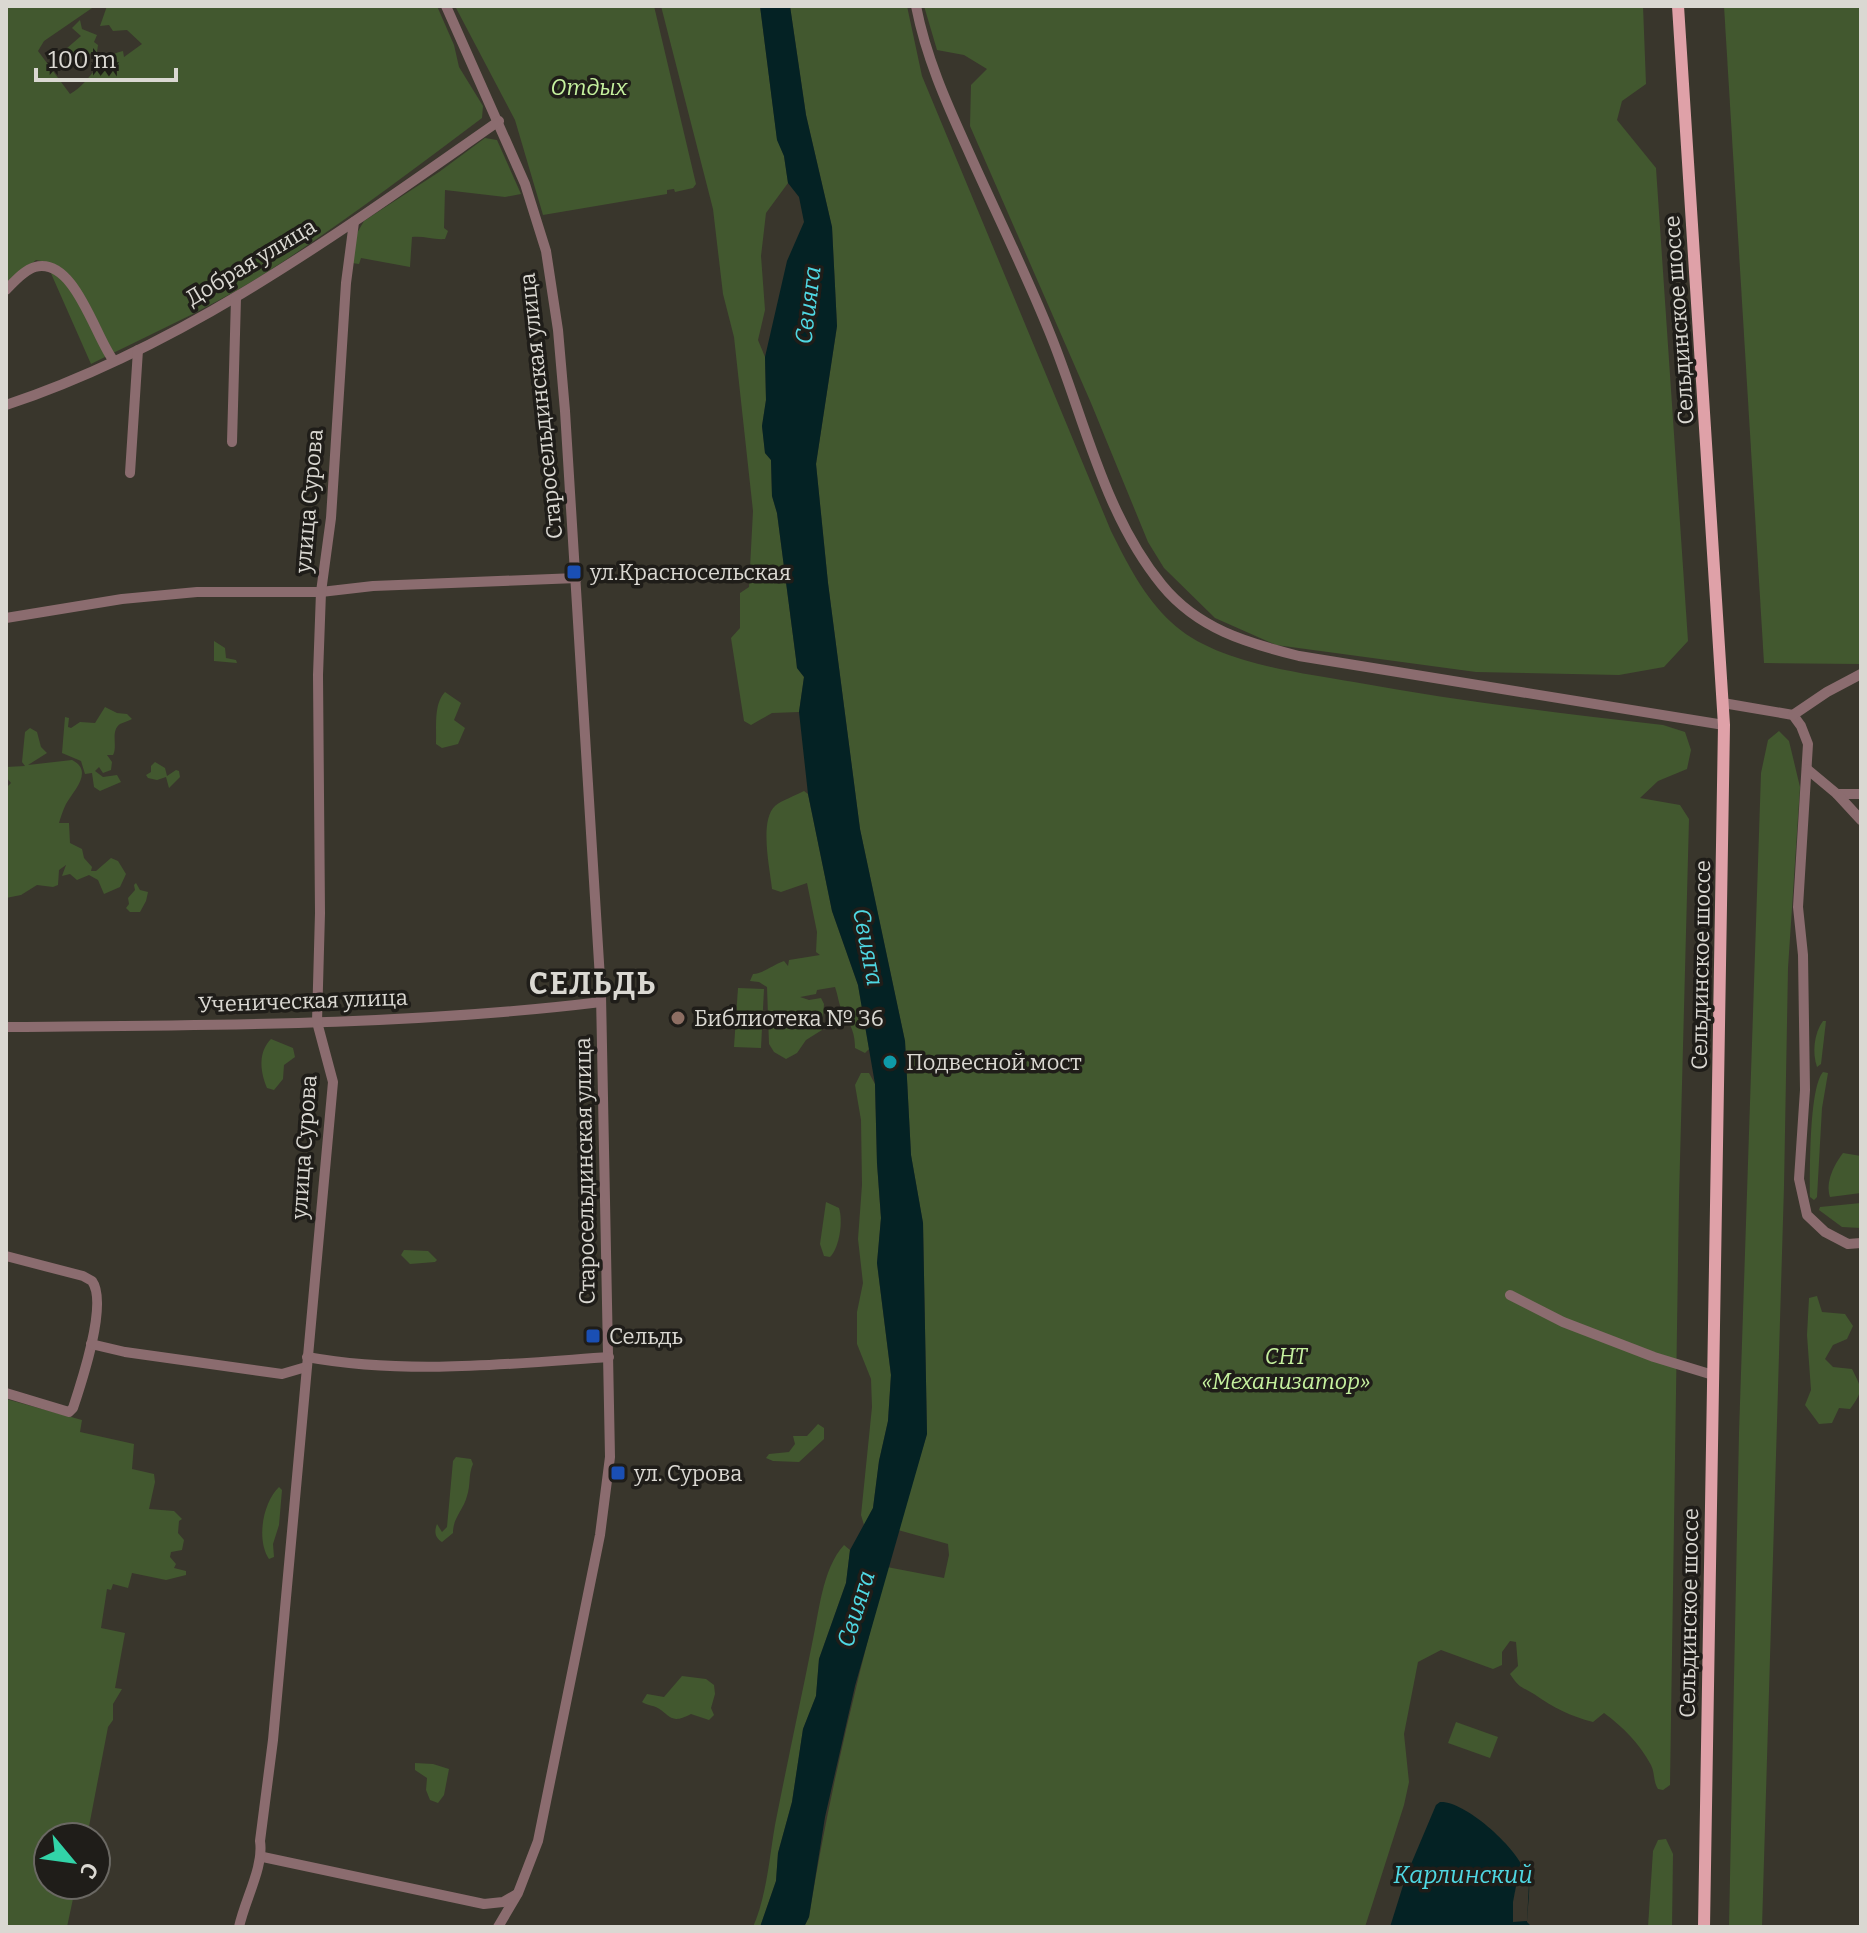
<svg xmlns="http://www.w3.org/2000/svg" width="1867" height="1933" font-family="Bitter,serif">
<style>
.green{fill:#42582f}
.water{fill:#042224}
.pier{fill:#39362c}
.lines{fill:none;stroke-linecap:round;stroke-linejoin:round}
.minor{stroke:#8b6c6f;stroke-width:10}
.major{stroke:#dfa1a8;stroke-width:12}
.transit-dot{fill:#1a4fb4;stroke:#1f1d19;stroke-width:3}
.education-dot{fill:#8d6e63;stroke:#1f1d19;stroke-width:3}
.culture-dot{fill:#0f9aa8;stroke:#1f1d19;stroke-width:3}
.labels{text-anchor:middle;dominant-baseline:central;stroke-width:7;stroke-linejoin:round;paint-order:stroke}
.park-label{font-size:22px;font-style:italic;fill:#c6f29f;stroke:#1f1d19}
.street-label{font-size:22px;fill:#dad8d2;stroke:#1f1d19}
.poi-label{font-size:22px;fill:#dad8d2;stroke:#1f1d19;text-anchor:start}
.water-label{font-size:24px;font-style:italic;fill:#4fd8e3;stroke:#1f1d19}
.district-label{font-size:30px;font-weight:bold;letter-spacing:2px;fill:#dad8d2;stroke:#1f1d19}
</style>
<rect width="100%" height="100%" fill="#39362c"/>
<!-- green -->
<g class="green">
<path d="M6,6H95L44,41L38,51L70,94C93,81 96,57 123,51L124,57L142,44L127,30L113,31L109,25L100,26L107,6H437L454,45L459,67L483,106L482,118C410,172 339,226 264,274C209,309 148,335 91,364L46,262L36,260L6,286Z"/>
<path d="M455,6H654L696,184L693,188L675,192L674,189L667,190V194L543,215L515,120Z"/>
<path d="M661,6H760L777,139L784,156L788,183L766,213L761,256L765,310L758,340L765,357L766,400L762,426L765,453L771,460L772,496L777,513L796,659L797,668L804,677L799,712L772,713L751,725L744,721L731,638L740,628V593L749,587L753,511L734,337L723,294L713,209Z"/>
<path d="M790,6H907L922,76L1111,531C1127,563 1144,597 1171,622C1214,663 1297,672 1354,682C1457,701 1560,713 1663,725L1685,732L1691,750L1687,769L1658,781L1640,798L1680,805L1689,819L1679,1198L1670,1785L1663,1790L1658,1789C1653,1781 1655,1773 1651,1765C1639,1743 1623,1727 1604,1713L1593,1722C1570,1716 1554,1708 1534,1694C1521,1686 1520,1689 1510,1674L1518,1666L1516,1642L1510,1641L1502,1652V1665L1493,1669L1441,1650L1418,1662L1404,1734L1409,1782L1404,1805L1365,1927H804L809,1917C828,1798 856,1683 887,1567L944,1578L949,1555L948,1544L898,1530L927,1434L923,1223L911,1155L905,1041L860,829L828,583L816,464L837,326L832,227L806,115Z"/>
<path d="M924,6H1643L1646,84L1622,101L1617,120L1656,168L1688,641L1664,667L1619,675L1476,672L1276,645L1215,618L1164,568L1148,542L1091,403L970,126L971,85L987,69L964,55L937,50Z"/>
<path d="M1724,6H1861V664L1764,663Z"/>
<path d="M80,20L82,29L97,35L94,42L98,45L97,52C86,54 77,61 66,49L81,36L72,28Z"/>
<path d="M485,138L497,140L521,194L505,197L445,190L444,228L448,231L445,239C434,240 425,236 412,237L410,267L361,258L359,264L352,263L357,233L364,221L439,172Z"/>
<path d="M214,641L225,648L226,658L236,660L237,663L214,661Z"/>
<path d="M445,692L461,703L454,720L465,728L458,744L442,748L436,744C437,728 433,705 445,692Z"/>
<path d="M105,707L117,713L127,714L132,719C129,721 124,722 120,724C110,731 118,746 113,755H107L112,762L111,770L103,773L99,767L95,771L103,777L117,775L121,782L100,791L94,787L92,773L85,774L81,761L62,753L65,717L69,718L68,727L71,728L80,722L95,723Z"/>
<path d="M30,728L37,732L41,747L47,753L28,765L72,760C94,771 74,790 66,804C63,810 61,816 59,823H69L70,843L82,849L84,858L92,867L91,871H96L111,858L118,861L126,874L120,887L104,894L98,880L89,875L77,880L70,874L62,876L66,865L59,870L58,885L53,887L37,885L21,895L6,898V788L11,783L6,777V767L25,766L22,762L25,732Z"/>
<path d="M1779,731L1789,741L1800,787L1788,968L1784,1186L1762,1927H1729L1739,1433L1761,773L1768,740Z"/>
<path d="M155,762L165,768L167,776L176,770L179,771L180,777L169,788L166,777L157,780L148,778L146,775L151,772V766Z"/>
<path d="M804,791L808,794L832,911L858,985L869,1049L865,1053L855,1048C855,1033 851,1026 844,1014C839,1007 838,995 835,987L817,990L816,994L800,997L809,1000L821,998L824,1004L822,1030L806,1040L797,1053L786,1059L774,1052L769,1044L767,987L759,982L750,981L753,974C765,973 772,965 784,961L788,966L789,960L820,955L816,952L817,932L807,883L781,892L772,889C770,869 759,821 775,806C782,800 795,796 804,791Z"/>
<path d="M136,883L140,890L148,892L146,901L140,912H130L126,908L129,904L128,898L135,890L134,885Z"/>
<path d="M738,988L764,989L761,1048L734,1047Z"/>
<path d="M1823,1021H1826L1821,1064L1817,1067C1812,1053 1814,1033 1823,1021Z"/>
<path d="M271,1039L293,1048L295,1057L284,1065L283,1079L274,1090L267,1088C260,1071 258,1052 271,1039Z"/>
<path d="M1823,1072L1828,1073L1822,1108L1817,1197L1814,1200L1810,1197C1810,1172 1809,1088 1823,1072Z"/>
<path d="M861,1073H869L875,1084L877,1163L881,1218L877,1263L891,1375L888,1421L879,1461L873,1508L864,1525L861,1515L872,1407L871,1379L857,1344V1312L863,1283L858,1239L862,1185L861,1120L855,1085Z"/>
<path d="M1843,1153L1861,1156V1193L1830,1197C1825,1182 1834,1165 1843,1153Z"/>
<path d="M826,1202L839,1208C843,1220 840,1247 830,1257L824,1256L820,1244Z"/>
<path d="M1861,1203V1228L1842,1227L1819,1210L1820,1207Z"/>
<path d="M404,1250L428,1251L437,1260L435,1262L410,1264L401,1255Z"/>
<path d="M1817,1296L1822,1312L1845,1314L1853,1326L1847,1339L1833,1345L1825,1359L1833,1367L1852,1369C1862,1389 1864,1390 1850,1409L1839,1408L1832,1423L1819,1424L1805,1405L1811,1390L1807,1335L1809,1298Z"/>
<path d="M6,1399L82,1420L80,1432L134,1444L132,1469L154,1474L155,1482L149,1509L174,1511L182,1519L179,1521L178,1533L184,1540L182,1550L171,1552L170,1557L176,1564L174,1568L186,1571V1575L166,1580L132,1573L128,1588L113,1584L111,1590L107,1589L101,1628L125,1633L115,1688L122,1689L113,1704V1720L108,1727L87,1837L64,1834L63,1837H48V1885H57L74,1894L67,1927H6Z"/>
<path d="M818,1424L824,1428V1439L799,1462L773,1461L766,1458L769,1454L789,1452L795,1444L793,1436H807Z"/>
<path d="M456,1457L471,1459L473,1464C468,1475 471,1484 467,1496C463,1511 453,1517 453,1533L442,1542C435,1538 434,1532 437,1524L442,1532L447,1527L453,1461Z"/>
<path d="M279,1487L282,1490L279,1525L273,1544L274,1557L269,1559C256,1540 263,1502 279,1487Z"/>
<path d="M844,1545L850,1550L846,1583L819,1659L816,1696L803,1729L792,1802L778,1853L776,1881L760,1927H753C767,1894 769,1860 775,1825C787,1764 800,1704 812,1644C819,1613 822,1569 844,1545Z"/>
<path d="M682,1676L706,1679L714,1685L715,1694L711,1708L714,1715L709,1720L691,1714C675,1722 673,1720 661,1710C655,1705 648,1706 642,1702L647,1694L664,1697Z"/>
<path d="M1456,1722L1498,1737L1490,1758L1448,1743Z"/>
<path d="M415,1763L433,1764L449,1769L444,1795L438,1803L430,1800L426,1790L427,1778L415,1770Z"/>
<path d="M1666,1839L1673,1854L1672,1927H1648L1653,1851L1658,1840Z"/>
</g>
<!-- water -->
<g class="water">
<path d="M760,6H790L806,115L832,227L837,326L816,464L828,583L860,829L905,1041L911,1155L923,1223L927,1434L855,1686L825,1817L809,1917L804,1927H760L776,1881L778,1853L792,1802L803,1729L816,1696L819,1659L846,1583L850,1550L873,1508L879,1461L888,1421L891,1375L877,1263L881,1218L877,1163L875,1084L858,985L832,911L808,794L799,712L804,677L797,668L796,659L777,513L772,496L771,460L765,453L762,426L766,400L765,357L787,261L804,222L799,197L788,183L784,156L777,140Z"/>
<path d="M1440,1802C1466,1800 1528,1856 1529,1884C1530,1896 1527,1910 1527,1922L1532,1927H1390L1406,1876L1436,1805Z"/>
</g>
<!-- pier -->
<path class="pier" d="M1521,1860L1529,1883L1527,1921L1513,1922V1902Z"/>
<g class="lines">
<!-- minor -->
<g class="minor">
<path d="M446,6L525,184L546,251L558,330L565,411L601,995L610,1457L600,1535L538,1841L518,1893L498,1927"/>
<path d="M916,6C926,57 946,102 967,148C994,209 1024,269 1049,331C1084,416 1103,513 1162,585C1198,629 1247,643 1299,656L1724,725"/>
<path d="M6,290C14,282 24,270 35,267C75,256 96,340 114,361"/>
<path d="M6,405C187,345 344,229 499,121"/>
<path d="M232,442L236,298"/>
<path d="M130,473L138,350"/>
<path d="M6,618L122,599L197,592H321L373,586L577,578"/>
<path d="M1723,703L1793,715L1801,726L1808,744L1798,907L1803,955L1805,1090L1799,1179L1807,1215L1825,1232L1848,1244L1861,1243"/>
<path d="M1793,715L1827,692L1861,674"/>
<path d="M1807,769L1837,794H1861"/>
<path d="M1837,794L1861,820"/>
<path d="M6,1027C204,1025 404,1026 601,1002"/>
<path d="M6,1256L83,1276L92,1281C108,1303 82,1381 73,1408L69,1412L6,1393"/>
<path d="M1510,1295L1563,1322L1654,1357L1713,1375"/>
<path d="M91,1344L125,1352L282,1374L306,1367"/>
<path d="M307,1357C406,1375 508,1364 609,1357"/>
<path d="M263,1857L484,1904L503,1902L517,1894"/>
<path d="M239,1927C245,1899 264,1867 260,1841L273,1740L333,1082L317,1022L320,913L318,675L321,592L331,518L346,283L354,222"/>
</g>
<!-- major -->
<path class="major" d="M1678,6L1724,725L1704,1927"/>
</g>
<!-- markers -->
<g class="transit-dot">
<rect x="566" y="564" width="16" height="16" rx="4"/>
<rect x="585" y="1328" width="16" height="16" rx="4"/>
<rect x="610" y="1465" width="16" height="16" rx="4"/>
</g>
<circle class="education-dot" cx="678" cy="1018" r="8"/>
<circle class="culture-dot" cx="890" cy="1062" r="8"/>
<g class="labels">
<!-- park labels -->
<g class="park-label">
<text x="589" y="87">Отдых</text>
<text x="1286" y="1356">СНТ<tspan x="1286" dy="25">«Механизатор»</tspan></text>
</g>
<!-- street labels -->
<g class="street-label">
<text transform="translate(251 262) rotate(-31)">Добрая улица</text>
<text transform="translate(1679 320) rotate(-94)">Сельдинское шоссе</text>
<text transform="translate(541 406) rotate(-96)">Старосельдинская улица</text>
<text transform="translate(309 501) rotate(-85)">улица Сурова</text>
<text transform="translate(1701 965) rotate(-89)">Сельдинское шоссе</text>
<text transform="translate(303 1001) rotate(-2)">Ученическая улица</text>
<text transform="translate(304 1147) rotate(-86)">улица Сурова</text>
<text transform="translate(585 1171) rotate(-91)">Старосельдинская улица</text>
<text transform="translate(1689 1613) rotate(-89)">Сельдинское шоссе</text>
</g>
<!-- poi labels -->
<g class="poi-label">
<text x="590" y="572">ул.Красносельская</text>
<text x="694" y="1018">Библиотека № 36</text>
<text x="906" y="1062">Подвесной мост</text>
<text x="609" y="1336">Сельдь</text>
<text x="634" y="1473">ул. Сурова</text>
</g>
<!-- water labels -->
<g class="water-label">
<text transform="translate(808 305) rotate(-83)">Свияга</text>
<text transform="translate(868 947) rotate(79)">Свияга</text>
<text transform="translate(856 1609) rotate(-73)">Свияга</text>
<text x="1463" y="1875">Карлинский</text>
</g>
<!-- district labels -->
<g class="district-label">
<text x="593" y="984">СЕЛЬДЬ</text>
</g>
</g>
<!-- border -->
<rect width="1867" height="1933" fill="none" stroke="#dad8d2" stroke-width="16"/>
<!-- north arrow -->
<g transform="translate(72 1861) rotate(119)"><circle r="38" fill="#1f1d19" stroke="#6a6863" stroke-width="2"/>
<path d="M0-6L14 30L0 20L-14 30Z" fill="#32d4a8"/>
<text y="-12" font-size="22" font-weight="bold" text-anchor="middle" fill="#dad8d2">С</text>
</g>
<!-- scale -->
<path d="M36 68v12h140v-12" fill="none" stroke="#dad8d2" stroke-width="4"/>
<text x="48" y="68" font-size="24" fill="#dad8d2" stroke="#1f1d19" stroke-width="6" paint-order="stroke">100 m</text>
</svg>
